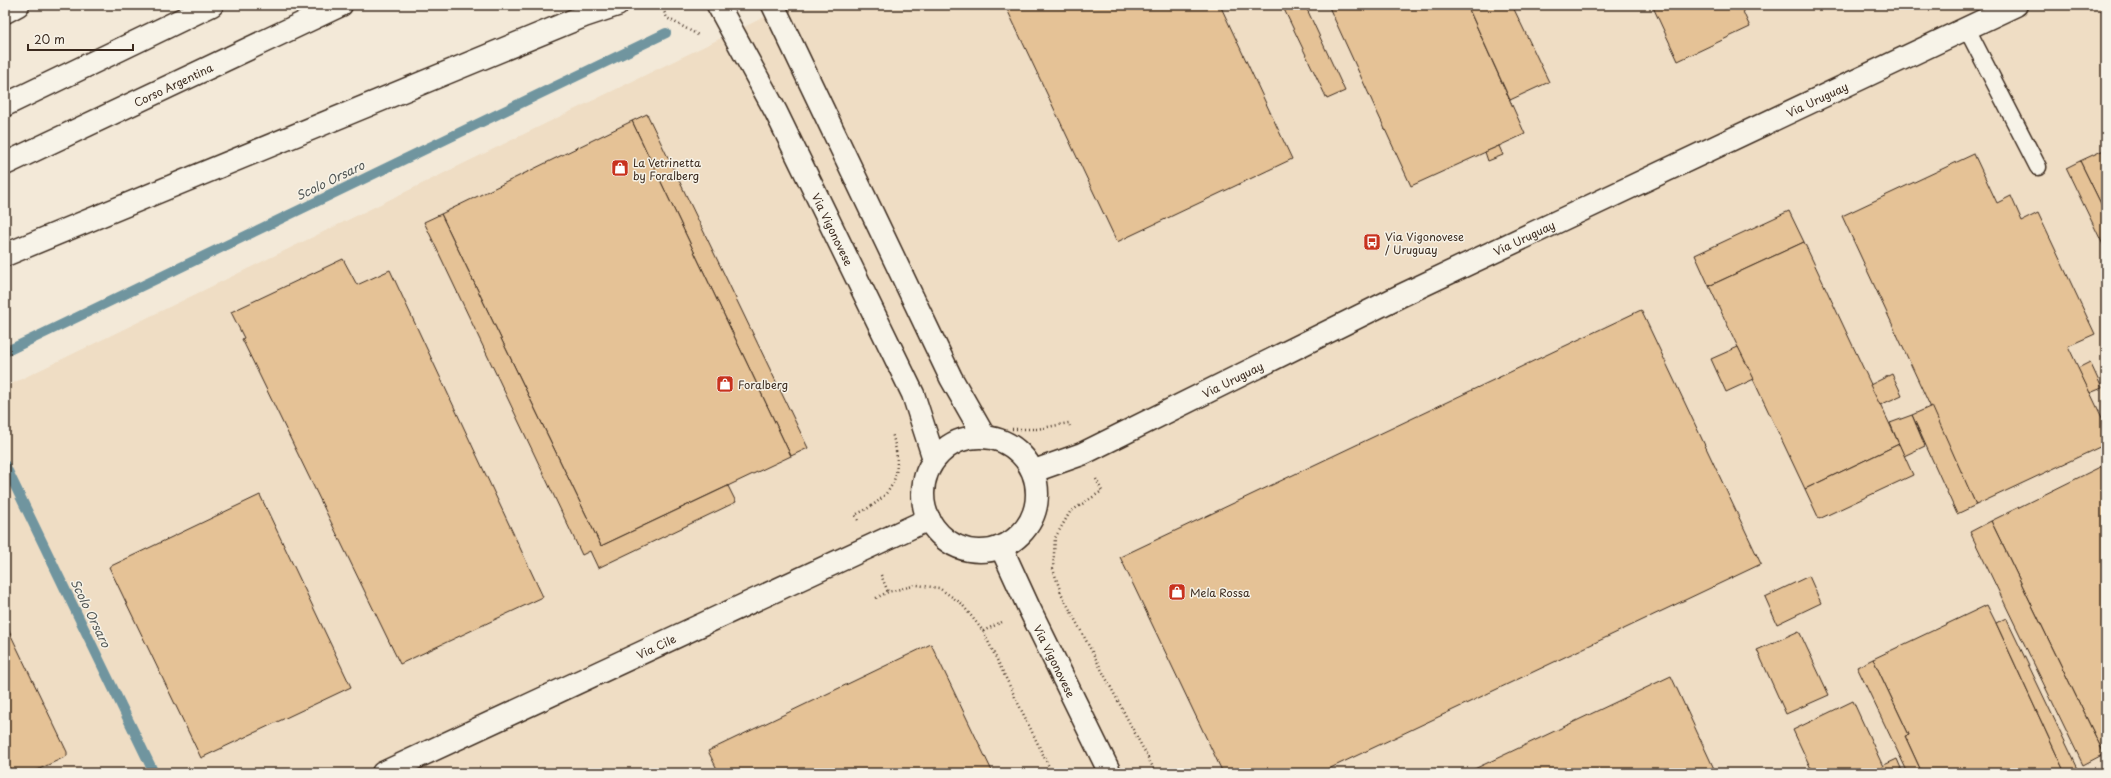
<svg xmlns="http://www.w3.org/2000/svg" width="2111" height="778" font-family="'Playpen Sans',sans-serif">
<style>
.built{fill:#efddc4}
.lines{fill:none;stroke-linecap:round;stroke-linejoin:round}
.stream{stroke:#70959f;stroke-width:10}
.building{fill:#e5c296;stroke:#3b2a1e}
.service-casing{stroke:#3b2a1e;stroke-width:19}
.minor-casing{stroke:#3b2a1e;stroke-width:25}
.tertiary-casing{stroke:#3b2a1e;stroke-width:25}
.secondary-casing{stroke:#3b2a1e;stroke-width:25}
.trunk-casing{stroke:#3b2a1e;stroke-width:25}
.path{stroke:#3b2a1e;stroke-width:2.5;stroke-dasharray:1 3;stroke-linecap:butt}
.service{stroke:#f7f3e8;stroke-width:16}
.minor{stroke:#f7f3e8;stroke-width:22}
.tertiary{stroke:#f7f3e8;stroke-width:22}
.secondary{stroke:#f7f3e8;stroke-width:22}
.trunk{stroke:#f7f3e8;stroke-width:22}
.labels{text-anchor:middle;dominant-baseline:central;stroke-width:3;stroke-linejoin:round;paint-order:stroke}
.street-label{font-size:11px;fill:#3b2a1e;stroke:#f7f3e8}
.poi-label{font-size:11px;fill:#3b2a1e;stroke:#f7f3e8;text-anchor:start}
.water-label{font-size:12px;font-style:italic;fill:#515654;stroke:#f7f3e8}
</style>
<rect width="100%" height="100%" fill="#f3e9d8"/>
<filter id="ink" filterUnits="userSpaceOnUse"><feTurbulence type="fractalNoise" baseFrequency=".025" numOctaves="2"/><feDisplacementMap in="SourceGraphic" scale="8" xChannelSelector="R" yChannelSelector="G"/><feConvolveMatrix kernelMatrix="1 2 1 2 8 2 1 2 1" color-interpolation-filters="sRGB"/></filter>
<g filter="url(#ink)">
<!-- built -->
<path class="built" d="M789,5H2106V773H5V387Z"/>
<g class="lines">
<!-- stream -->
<g class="stream">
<path d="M5,352L666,33"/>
<path d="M5,465L154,773"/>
</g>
</g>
<!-- building -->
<g class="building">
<path d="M1005,5H1220L1292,159L1117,242Z"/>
<path d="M1282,5H1305L1345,91L1327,99Z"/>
<path d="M1328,5H1467L1525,134L1411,186Z"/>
<path d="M1467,5H1512L1549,82L1510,100Z"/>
<path d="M1652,5H1740L1750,27L1678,61Z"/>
<path d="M647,114L808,448L791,456L632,121Z"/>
<path d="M632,121L791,456L601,546L441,214Z"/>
<path d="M1499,146L1503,155L1488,161L1485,152Z"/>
<path d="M2106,149V214L2080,161Z"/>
<path d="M1974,154L1997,203L2011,196L2022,221L2038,213L2095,334L2068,346L2106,426V444L1976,505L1842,216Z"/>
<path d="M2080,161L2106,214V251L2066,168Z"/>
<path d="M1789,211L1804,242L1709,286L1695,255Z"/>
<path d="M441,214L601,546L728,486L736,502L598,568L590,551L582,555L424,222Z"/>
<path d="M1804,242L1899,444L1805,489L1709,286Z"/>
<path d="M343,259L357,285L390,270L543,597L400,664L242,339L244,338L231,312Z"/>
<path d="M1641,310L1761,564L1320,773H1223L1120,557Z"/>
<path d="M1738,347L1754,379L1726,392L1711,359Z"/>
<path d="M2090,362L2102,388L2090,393L2078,368Z"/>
<path d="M1892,374L1902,395L1880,405L1870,385Z"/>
<path d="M1932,406L1976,505L1957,514L1912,415Z"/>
<path d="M1912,415L1925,446L1904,456L1890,423Z"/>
<path d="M1899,444L1913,475L1819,519L1805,489Z"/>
<path d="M2106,464V754H2104L1991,521Z"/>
<path d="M260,495L351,687L201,758L109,567Z"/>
<path d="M1991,521L2104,754L2083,765L1970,532Z"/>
<path d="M1809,576L1821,603L1777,624L1765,597Z"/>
<path d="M1987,605L1996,623L2065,773H1922L1905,736L1909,735L1873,659Z"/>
<path d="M2006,618L2080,773H2065L1996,623Z"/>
<path d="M5,623L67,752V756L31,773H5Z"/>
<path d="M1799,631L1829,695L1786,714L1757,650Z"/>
<path d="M931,644L993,773H719L708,751Z"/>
<path d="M1873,659L1909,735L1905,736L1922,773H1908L1857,667Z"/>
<path d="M1671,676L1716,773H1466Z"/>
<path d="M1853,701L1886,773H1813L1793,730Z"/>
<path d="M1897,759L1903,773H1886L1882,766Z"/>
</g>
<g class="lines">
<defs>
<path id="service" d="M1967,29L2038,167"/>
<g id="minor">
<path id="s1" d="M383,773L929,519"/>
</g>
<g id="tertiary">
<path id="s2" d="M1034,471L1082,454L1400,296L2016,5"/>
</g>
<g id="secondary">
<path id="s3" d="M718,5L776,112L913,394L934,459"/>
<path d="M773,5L951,378L984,436"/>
<circle cx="980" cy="494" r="57"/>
<path id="s4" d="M1001,547L1029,608L1110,773"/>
</g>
<g id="trunk">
<path d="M5,12L18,5"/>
<path d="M5,105L212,5"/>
<path id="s5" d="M5,164L341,5"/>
<path d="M5,255L584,16L617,5"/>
</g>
</defs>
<!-- service casing -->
<use href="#service" class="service-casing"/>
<!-- minor casing -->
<use href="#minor" class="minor-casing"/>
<!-- tertiary casing -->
<use href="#tertiary" class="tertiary-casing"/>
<!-- secondary casing -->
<use href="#secondary" class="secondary-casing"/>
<!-- trunk casing -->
<use href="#trunk" class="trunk-casing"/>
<!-- path -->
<g class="path">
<path d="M661,5L667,18L700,36"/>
<path d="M1012,429H1037L1069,423L1070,426"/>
<path d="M1096,479L1102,491L1070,512L1055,538L1053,569L1061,593L1156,773"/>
<path d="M858,520L855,515C895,496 904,475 892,433"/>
<path d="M881,575L888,592"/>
<path d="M876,598L888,592L917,585L939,588L961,603L983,631L1052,773"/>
<path d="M983,631L1002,622"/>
</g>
<!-- service -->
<use href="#service" class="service"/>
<!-- minor -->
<use href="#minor" class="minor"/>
<!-- tertiary -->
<use href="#tertiary" class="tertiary"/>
<!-- secondary -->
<use href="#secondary" class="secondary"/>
<!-- trunk -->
<use href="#trunk" class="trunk"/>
</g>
</g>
<!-- icons -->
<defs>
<symbol id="shop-square" viewBox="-11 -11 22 22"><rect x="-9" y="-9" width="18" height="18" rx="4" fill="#c8321e" stroke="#f7f3e8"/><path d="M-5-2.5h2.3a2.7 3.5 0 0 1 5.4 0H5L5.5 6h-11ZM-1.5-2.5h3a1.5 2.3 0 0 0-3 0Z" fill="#fff"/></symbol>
<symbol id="bus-square" viewBox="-11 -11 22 22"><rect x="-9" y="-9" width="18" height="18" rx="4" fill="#c8321e" stroke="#f7f3e8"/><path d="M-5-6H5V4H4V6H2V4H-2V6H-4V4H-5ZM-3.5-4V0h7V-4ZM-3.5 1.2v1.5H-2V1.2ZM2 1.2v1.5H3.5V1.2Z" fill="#fff"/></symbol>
</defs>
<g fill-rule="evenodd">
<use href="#shop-square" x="610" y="158" width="20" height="20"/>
<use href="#bus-square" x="1362" y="232" width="20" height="20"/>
<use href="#shop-square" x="715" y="374" width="20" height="20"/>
<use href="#shop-square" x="1167" y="582" width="20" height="20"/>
</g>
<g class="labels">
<!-- street labels -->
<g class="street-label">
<text stroke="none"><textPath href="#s5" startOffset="186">Corso Argentina</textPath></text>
<text stroke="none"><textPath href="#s2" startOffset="867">Via Uruguay</textPath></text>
<text stroke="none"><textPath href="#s3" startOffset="252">Via Vigonovese</textPath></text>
<text stroke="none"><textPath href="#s2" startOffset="543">Via Uruguay</textPath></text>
<text stroke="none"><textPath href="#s2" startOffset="219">Via Uruguay</textPath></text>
<text stroke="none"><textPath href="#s1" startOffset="301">Via Cile</textPath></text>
<text stroke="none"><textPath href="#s4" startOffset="126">Via Vigonovese</textPath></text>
</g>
<!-- poi labels -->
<g class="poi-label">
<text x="633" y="162">La Vetrinetta<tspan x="633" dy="13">by Foralberg</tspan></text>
<text x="1385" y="236">Via Vigonovese<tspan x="1385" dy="13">/ Uruguay</tspan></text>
<text x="738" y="384">Foralberg</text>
<text x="1190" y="592">Mela Rossa</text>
</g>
<!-- water labels -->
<g class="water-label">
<text transform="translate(330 180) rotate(-26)">Scolo Orsaro</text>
<text transform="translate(91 613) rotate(64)">Scolo Orsaro</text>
</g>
</g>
<!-- margin -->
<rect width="2111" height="778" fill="none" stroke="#f7f3e8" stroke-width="20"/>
<rect x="10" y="10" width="2091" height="758" fill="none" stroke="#3b2a1e" stroke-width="1.5" filter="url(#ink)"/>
<!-- scale -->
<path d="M28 44v6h105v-6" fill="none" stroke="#3b2a1e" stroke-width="2"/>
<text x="34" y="44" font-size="12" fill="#3b2a1e" stroke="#f7f3e8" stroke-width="3" paint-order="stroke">20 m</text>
</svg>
